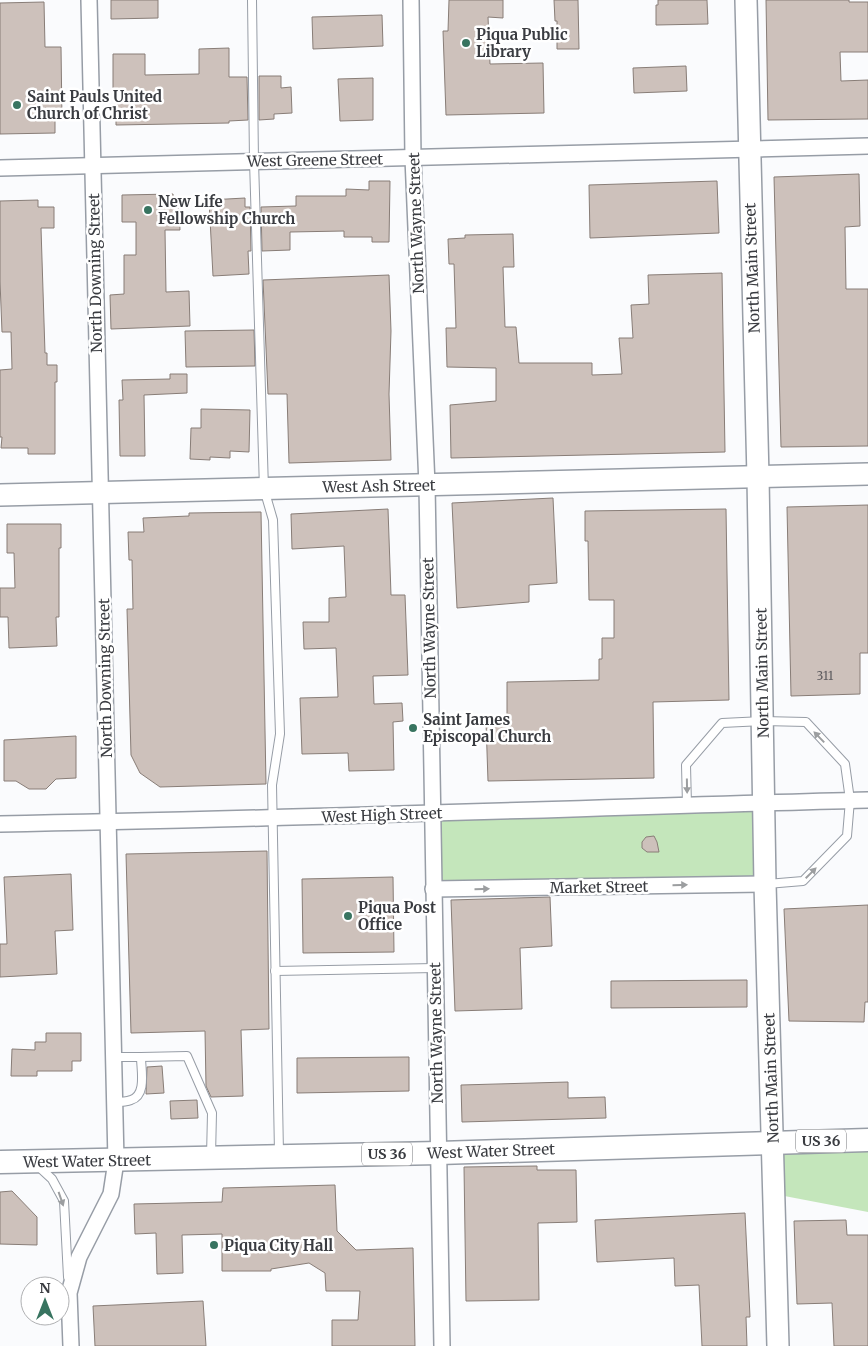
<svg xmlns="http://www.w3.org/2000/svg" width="868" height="1346" font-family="Merriweather,serif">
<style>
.green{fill:#c4e6bb}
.building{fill:#cdc1bb;stroke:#887d77}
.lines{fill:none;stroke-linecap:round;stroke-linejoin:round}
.lane-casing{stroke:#979da6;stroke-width:10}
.street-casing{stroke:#979da6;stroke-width:18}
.secondary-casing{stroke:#979da6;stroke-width:24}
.primary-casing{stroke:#979da6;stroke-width:25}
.lane{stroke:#fff;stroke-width:8}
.street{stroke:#fff;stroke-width:15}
.secondary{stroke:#fff;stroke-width:21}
.primary{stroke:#fff;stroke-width:22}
.oneway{fill:#9c9ea0}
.poi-dot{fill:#387460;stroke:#fff;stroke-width:2}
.labels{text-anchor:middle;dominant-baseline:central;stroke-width:5;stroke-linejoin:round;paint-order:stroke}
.number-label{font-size:12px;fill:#5f5d60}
.shield{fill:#fff;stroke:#75767a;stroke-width:1}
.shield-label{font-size:14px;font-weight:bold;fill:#3a3c41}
.poi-label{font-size:15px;font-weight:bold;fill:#3a3c41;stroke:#fff;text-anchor:start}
.street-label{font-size:15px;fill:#3a3c41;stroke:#fff}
</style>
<rect width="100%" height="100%" fill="#fafbfd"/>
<!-- green -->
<g class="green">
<path d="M764,802L765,884L433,889V813Z"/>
<path d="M868,1140V1212L774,1194L773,1143Z"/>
</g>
<!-- building -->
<g class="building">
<path d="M111,0H158V18L111,19Z"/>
<path d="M449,0H503V18L488,17L490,64L543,63L544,113L446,115L443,31H448Z"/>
<path d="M554,0H578L579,49H557V21H555Z"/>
<path d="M658,0H707L708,24L656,25V5H658Z"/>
<path d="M766,0H849V2H868V52H840L841,81L868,80V119L768,120Z"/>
<path d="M44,2L45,47H61L62,120H55V133L0,134V3Z"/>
<path d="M382,15L383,46L313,49L312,17Z"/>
<path d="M229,48V77H247L248,120L229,121V123L116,125V90H113V54H145V75L199,74V49Z"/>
<path d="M686,66L687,91L634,93L633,68Z"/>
<path d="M259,76H281V88L291,87L292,113L274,114V119L259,120Z"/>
<path d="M373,78V120L340,121L338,79Z"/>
<path d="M859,174L860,226L845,227L846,289H868V446L781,447L774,177Z"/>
<path d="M369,181H390L389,242H372V237H344V231L290,232V250L262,251L261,207L296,206V196H346V189L369,190Z"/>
<path d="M717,181L719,233L590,238L589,185Z"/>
<path d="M173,194L174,205H179L180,230H165L166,292L189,291L190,326L111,329L110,295L124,294V255H136V222H122V195Z"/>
<path d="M245,198V207H250L251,251H248L249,274L213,276L209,200Z"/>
<path d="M38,200V207H54V228H41L45,353H47V365H57V382H55V454H28V448H1L2,437H0V370L12,369L11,332H2L0,281V201Z"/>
<path d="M513,234L514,267H503L505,327H516L519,363H592V375L622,374L619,338H633L631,305L649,304L648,275L722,273L725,452L451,458L450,405L496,401V368L447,367L446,328H456L454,264H449L448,239L465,238V235Z"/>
<path d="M389,275L391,331L389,394L391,460L289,463L287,394H268L263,280Z"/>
<path d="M254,330L255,366L186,367L185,331Z"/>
<path d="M170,374H187V393L144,395L145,456H120L119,400H123L122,380L170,379Z"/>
<path d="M201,409L250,410L249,452L230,451V458L210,457V460L190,459L191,428H201Z"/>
<path d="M553,498L557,583L529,585V602L457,608L452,503Z"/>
<path d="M868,505V653H860V694L791,696L787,507Z"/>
<path d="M388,509L391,595H405L408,675L373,676L374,704L402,703L403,721L393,722L394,770L349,771L348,753L302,754L300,698L338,697L336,648L304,649L303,622H329V598L346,597L344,546L292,549L291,514Z"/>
<path d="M726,509L729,700L653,702L654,778L488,781L486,722H507V682L599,680V659H602V638H614V600H589L588,541H585V511Z"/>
<path d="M261,512L266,784L160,787L140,773L131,755L127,609H133L132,560H129L128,532H144L143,518L189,516V513Z"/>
<path d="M7,524H61V548H59V617H56L57,646L9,648L8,617H0V588H15L14,553H7Z"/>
<path d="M76,736V778L56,779L46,789H29L16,781H4V740Z"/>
<path d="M654,836L657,842L659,852H647L642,848V842L646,837Z"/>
<path d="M267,851L269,1029L241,1030L243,1096L211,1097L206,1086L205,1031L131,1033L126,854Z"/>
<path d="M71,874L73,930L55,931L57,974L0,977V944H7L4,877Z"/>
<path d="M393,877L394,952L303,953L302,879Z"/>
<path d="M550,897L552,946L520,948L522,1009L455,1011L451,900Z"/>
<path d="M868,905V1002H865L864,1022L789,1021L784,909Z"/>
<path d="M747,980V1007L611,1008V981Z"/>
<path d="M46,1033H81V1061H72V1071H37V1076H11L12,1049L35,1050V1042H46Z"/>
<path d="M409,1057V1091L297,1093V1058Z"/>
<path d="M162,1066L164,1093L146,1094L147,1067Z"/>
<path d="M568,1082V1098L605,1097L606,1118L462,1122L461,1085Z"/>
<path d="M197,1100L198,1118L171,1119L170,1101Z"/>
<path d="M537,1166V1170H576L577,1222L538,1223L539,1300L466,1301L464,1167Z"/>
<path d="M335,1185L337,1231L356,1250L413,1248L415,1346H332V1320H358L360,1291H326L325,1273L309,1263L271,1269V1271H222V1234L182,1235L183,1273L157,1274L156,1233L135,1234L134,1204L222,1202L223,1188Z"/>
<path d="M12,1191L37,1217V1245L0,1244V1192Z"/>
<path d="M745,1213L750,1317H746L747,1346H702L699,1285L675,1286L674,1258L597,1262L595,1220Z"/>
<path d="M846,1220L847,1235H868V1346H834L832,1303L797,1304L794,1221Z"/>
<path d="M203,1301L206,1346H95L93,1306Z"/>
</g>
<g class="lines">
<defs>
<g id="lane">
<path d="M252,0L254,161L264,489L273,520L280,734L272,785L279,1153"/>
<path d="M687,805L686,765L722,723L763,721L806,722L845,764L850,800L847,836L803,881L767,884"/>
<path d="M275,971L435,968"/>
<path d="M114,1057H141C141,1070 147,1095 131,1100C126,1102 120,1102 115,1102"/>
<path d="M141,1057L187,1056L212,1113L211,1156"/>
<path d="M38,1166L52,1179L64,1201L68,1277"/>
</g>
<g id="street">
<path d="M411,0L413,158L427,485L442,1346"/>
<path d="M0,168L868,146"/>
<path d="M0,824C289,819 579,808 868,800"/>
<path d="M433,889L765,884"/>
<path d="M71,1346L69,1293L79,1257L111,1194L116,1161L89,0"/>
</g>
<g id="secondary">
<path d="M746,0L758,477L765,884L778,1346"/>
<path d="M0,495L868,474"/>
</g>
<path id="primary" d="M0,1162L439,1153L868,1140"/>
</defs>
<!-- lane casing -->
<use href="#lane" class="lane-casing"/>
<!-- street casing -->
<use href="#street" class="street-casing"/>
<!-- secondary casing -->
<use href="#secondary" class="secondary-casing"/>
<!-- primary casing -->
<use href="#primary" class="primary-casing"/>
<!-- lane -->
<use href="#lane" class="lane"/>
<!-- street -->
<use href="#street" class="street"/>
<!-- secondary -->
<use href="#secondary" class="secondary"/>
<!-- primary -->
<use href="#primary" class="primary"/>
</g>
<!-- one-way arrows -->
<defs><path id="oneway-solid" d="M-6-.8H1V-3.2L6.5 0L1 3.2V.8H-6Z" transform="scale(1.25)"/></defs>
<g class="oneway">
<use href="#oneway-solid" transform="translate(819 737) rotate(-134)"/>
<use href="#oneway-solid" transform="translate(687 786) rotate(89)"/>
<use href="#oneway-solid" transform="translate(811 873) rotate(-45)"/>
<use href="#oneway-solid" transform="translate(680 885) rotate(-1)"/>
<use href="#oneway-solid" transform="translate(482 889) rotate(-1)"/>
<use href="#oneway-solid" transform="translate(61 1199) rotate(71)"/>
</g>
<!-- markers -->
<g class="poi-dot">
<circle cx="466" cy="43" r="5"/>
<circle cx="17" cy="105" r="5"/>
<circle cx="148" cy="210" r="5"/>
<circle cx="413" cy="728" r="5"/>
<circle cx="348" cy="916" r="5"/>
<circle cx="214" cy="1245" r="5"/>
</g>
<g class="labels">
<!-- number labels -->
<g class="number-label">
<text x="825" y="675">311</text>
</g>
<!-- shield labels -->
<g class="shield">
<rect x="796" y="1129.5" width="50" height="23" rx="4"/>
<rect x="362" y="1142.5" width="50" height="23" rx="4"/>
</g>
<g class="shield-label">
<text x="821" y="1141">US 36</text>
<text x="387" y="1154">US 36</text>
</g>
<!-- poi labels -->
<g class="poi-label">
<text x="476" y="34">Piqua Public<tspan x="476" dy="17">Library</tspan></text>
<text x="27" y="96">Saint Pauls United<tspan x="27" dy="17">Church of Christ</tspan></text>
<text x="158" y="201">New Life<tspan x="158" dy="17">Fellowship Church</tspan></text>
<text x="423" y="719">Saint James<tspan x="423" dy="17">Episcopal Church</tspan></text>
<text x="358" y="907">Piqua Post<tspan x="358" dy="17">Office</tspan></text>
<text x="224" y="1245">Piqua City Hall</text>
</g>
<!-- street labels -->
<g class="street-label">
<text transform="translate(315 160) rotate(-1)">West Greene Street</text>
<text transform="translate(416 223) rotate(-92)">North Wayne Street</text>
<text transform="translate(752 268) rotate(-92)">North Main Street</text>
<text transform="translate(95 273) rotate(-91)">North Downing Street</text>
<text transform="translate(379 486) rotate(-1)">West Ash Street</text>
<text transform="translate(429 628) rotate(-91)">North Wayne Street</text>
<text transform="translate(762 673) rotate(-91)">North Main Street</text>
<text transform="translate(105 678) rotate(-91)">North Downing Street</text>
<text transform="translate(382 815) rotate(-2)">West High Street</text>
<text transform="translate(599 887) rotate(-1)">Market Street</text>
<text transform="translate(436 1033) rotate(-91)">North Wayne Street</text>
<text transform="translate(771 1078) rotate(-92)">North Main Street</text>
<text transform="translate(491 1151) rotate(-2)">West Water Street</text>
<text transform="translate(87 1161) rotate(-1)">West Water Street</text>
</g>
</g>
<!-- north arrow -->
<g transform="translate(45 1301)"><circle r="24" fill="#ffffff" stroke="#b0b1b3"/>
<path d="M0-4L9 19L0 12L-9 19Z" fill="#387460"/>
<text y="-8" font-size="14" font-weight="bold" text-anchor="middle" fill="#3a3c41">N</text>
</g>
</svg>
